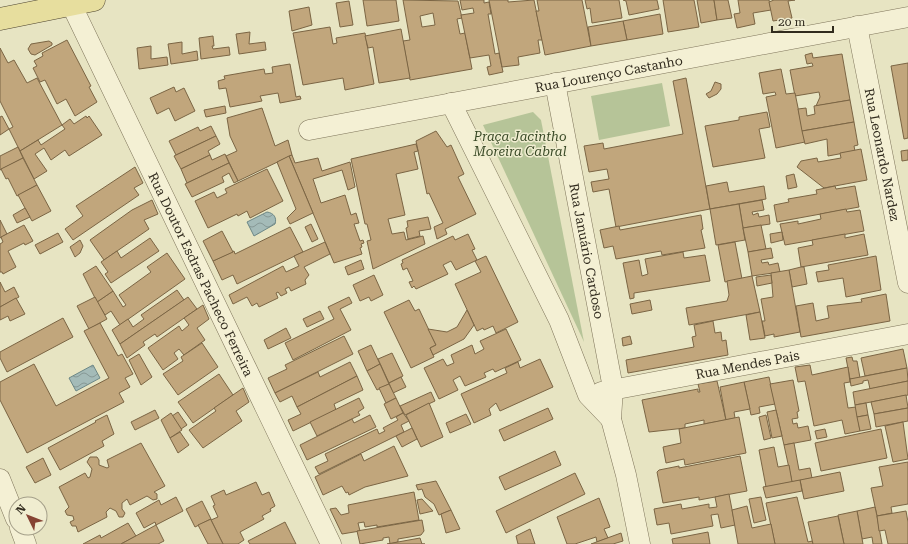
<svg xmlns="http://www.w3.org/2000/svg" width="908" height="544" font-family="'Roboto Serif',serif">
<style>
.green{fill:#b6c498}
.water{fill:url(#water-waves);stroke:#6c8786}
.building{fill:#c1a67c;stroke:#7b6544;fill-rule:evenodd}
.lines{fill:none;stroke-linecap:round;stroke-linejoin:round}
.street-casing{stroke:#7f755b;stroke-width:21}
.primary-casing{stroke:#4d432f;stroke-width:23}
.street{stroke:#f4f0d4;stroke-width:20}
.primary{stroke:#e7de9e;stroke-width:22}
.labels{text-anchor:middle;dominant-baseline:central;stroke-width:3;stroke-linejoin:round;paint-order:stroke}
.street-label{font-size:13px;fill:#312b1e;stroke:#f0edd0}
.park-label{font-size:13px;font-style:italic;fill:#3a4a27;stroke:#f0edd0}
</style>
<defs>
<pattern id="water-waves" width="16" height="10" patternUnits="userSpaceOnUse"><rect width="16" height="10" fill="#a4bbb8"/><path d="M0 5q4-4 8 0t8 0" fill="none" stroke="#869895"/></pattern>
</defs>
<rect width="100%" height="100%" fill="#e7e4c2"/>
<!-- green -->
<g class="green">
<path d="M662,83L670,126L599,140L591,96Z"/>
<path d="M533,112L541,120L584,342L483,125Z"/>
</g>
<!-- water -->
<g class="water">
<path d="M267,212C274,213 277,218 275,224L254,236L247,222Z"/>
<path d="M93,365L100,378L76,391L69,378Z"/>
</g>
<!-- building -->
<g class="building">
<path d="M363,0H396L399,21L367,26Z"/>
<path d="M403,0L458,1L462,18L457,19L460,34L465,33L472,69L410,80L403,41L410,40ZM433,13L435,25L422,27L420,16Z"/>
<path d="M460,0H484V3L489,2L491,14H488L495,54L499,53L503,72L489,75L487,67L491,66L489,55L470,58L461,15L474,13L473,8L462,10Z"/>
<path d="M489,0H508V2L534,0L542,40H538L540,53L518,57L519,65L502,67Z"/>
<path d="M537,0H582L591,46L545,55L536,11H539Z"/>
<path d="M585,0H619L622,18L592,23L590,8L587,9Z"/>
<path d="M623,0H657L659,9L629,15L626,1Z"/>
<path d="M663,0H694L699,27L668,32Z"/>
<path d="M697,0H714L717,20L701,23Z"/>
<path d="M714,0H728L732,18L717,20Z"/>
<path d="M738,0H769L771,10L753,13L755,24L737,28L734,14L740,13Z"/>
<path d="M774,0H795L788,1L792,18L773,21L769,2Z"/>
<path d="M349,1L353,25L340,27L336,3Z"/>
<path d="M309,7L312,25L292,31L289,11Z"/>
<path d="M660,14L663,34L627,40L623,21Z"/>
<path d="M623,21L627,40L591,46L588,27Z"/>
<path d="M330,27L333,44L337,43L336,38L365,33L374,84L345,90L343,78L303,85L293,33Z"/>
<path d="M401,29L410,78L379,83L373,47L368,48L365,36Z"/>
<path d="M250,32L249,44L265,42L266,50L239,54L236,34Z"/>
<path d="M213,36L214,46H212L213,49L229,47L230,55L201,59L199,38Z"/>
<path d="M67,40L91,86L89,87L97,102L75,116L66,99L57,104L45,80L40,82L33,68L37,66L34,61L43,56L42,53Z"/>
<path d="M49,41L52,43V45L35,55L31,54L28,49L31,44Z"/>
<path d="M182,42V54L197,51L198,60L171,64L168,44Z"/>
<path d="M151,46V59L167,57L168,65L139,69L137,48Z"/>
<path d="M0,48L8,63L14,60L27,83L37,78L62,125L20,151L9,129L13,127L0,101Z"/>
<path d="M812,53L813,58L842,54L850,100L816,106L820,97L819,92L795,96L790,70L813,66L812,63L807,64L805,55Z"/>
<path d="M908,63V138L904,139L891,66Z"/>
<path d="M290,64L296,97L300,96L301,99L280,103L278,93L260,96L262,101L230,107L226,88L219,89L218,81L225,79L224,76L264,69L265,74L273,73L272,67Z"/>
<path d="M781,69L786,94L795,93L805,142L776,148L766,97L776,95L775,92L763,94L759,73Z"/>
<path d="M686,78L710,209L616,227L609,189L593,192L591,182L609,179L607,169L589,172L584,146L603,143L604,149L683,134L673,81Z"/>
<path d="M715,82L721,84V89L717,94L709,98L706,94L711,91Z"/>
<path d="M174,87L176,92L184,88L195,111L175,121L169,108L157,114L150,98Z"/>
<path d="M850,100L854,122L802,131L798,109L806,108L807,116L815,114L814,106Z"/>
<path d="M225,106L226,113L206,117L204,110Z"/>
<path d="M262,108L275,146L288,140L292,155L238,181L226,156L237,151L230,136L227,118Z"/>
<path d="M767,112L770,127L759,129L765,158L713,167L705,126L739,120V117Z"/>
<path d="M2,116L9,129L0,135V117Z"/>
<path d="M86,116L87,118L89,116L102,135L69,156L65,150L51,160L44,148L35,154L47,171L34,179L20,151L38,140L41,145L65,129L62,125L70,119L74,124Z"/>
<path d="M854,122L858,145L854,146L855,151L828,156L827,139L805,144L802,131Z"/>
<path d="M211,126L216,136L176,155L169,141L198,127L200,131Z"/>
<path d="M436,131L447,147L451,145L464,174L458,177L476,214L445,229L447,234L437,239L434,227L443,223L429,193L427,194L416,141Z"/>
<path d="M216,136L220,144L208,151L210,155L181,169L174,156Z"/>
<path d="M416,144L418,151L414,152L418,169L396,174L405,215L388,219L392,234L404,232L406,240L423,236L425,244L373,269L367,241L371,240L367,224H365L351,159Z"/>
<path d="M18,147L23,158L0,170V156Z"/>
<path d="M861,149L867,180L824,188L797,167L801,161L817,158L818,162L841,158L840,153Z"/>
<path d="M908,150V160L902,161L901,151Z"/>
<path d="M225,154L229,163L187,183L181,169L210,155L212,160Z"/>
<path d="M292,155L295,163L318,158L322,171L350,162L355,187L348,190L342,170L313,179L321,203L345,195L351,215L356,213L359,223L354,224L360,241L363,240L364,243L361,244L362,247L360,248L362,254L334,263L289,156Z"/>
<path d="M289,156L313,213L290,224L287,218L296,209L277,162Z"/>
<path d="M23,158L37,185L17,196L8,178L6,179L1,169Z"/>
<path d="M229,163L238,181L234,183L229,173L222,177L224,182L192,197L185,184Z"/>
<path d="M135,167L143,183L134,188L139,195L73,240L65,229L83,216L76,206Z"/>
<path d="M267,169L283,201L250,218L247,211L238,216L237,214L208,228L195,201L214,192L217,198L227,193L225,189Z"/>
<path d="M794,174L797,187L788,189L786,176Z"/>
<path d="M727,182L729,192L764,186L766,199L710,209L706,186Z"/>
<path d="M37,185L51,211L32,221L18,195Z"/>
<path d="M835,186L836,189L855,186L859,207L777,222L774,205L789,202L788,199L817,194L816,190Z"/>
<path d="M152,200L158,214L144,220L149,229L104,260L90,240L132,210Z"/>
<path d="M762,200L764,210L752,212L753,215L758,213L759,217L769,215L770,224L743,228L739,204Z"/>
<path d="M739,204L745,240L716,245L710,209Z"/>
<path d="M25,208L30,217L17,223L13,215Z"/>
<path d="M846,209L847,212L860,210L864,231L785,245L780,224L798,221V224L821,219L820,214Z"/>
<path d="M701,215L703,229L701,230L705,248L662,255L661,251L616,259L613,246L604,248L600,230L619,226L620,230Z"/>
<path d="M428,217L431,229L419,231L420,236L408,239L406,228L408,227L407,221Z"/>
<path d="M0,220L7,234L0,238Z"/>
<path d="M311,224L318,239L312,242L305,227Z"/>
<path d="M24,225L33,241L25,245L24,243L8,251L16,267L3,274L2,272H0V244L3,242L1,237Z"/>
<path d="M761,225L766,249L748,252L743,228Z"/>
<path d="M290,227L303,252L237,284L233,275L222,280L213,261L234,251L235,254Z"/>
<path d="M222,231L233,252L213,261L203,241Z"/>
<path d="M782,232L783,240L771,243L770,234Z"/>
<path d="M58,233L63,242L40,254L35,245Z"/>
<path d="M468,234L475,249L472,250L477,260L456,270L451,261L443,265L448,274L416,289L414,286L412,288L409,282L413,281L407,268L403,270L401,264L403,263L402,260L453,236L455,240Z"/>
<path d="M845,234V238L864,234L868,255L801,267L798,248L813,245L812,240Z"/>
<path d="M150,238L159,251L111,283L105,274L108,272L101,262L117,251L121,258Z"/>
<path d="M80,240L83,246L80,253L75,257L70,247Z"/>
<path d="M325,242L330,254L304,267L309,275L305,280L306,284L291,291L289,287L285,289L287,293L281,296L278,292L276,293L278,298L259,307L257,303L252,306L247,297L233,304L229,295L283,266L286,272L299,266L294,256Z"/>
<path d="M735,242L742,279L725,282L718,245Z"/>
<path d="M771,248L773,258L761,260L762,263L768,262L769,265L778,263L780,272L752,276L748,252Z"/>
<path d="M683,252L684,258L705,255L710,281L634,293V298L630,299L623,263L639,260L642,276L648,274L645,259Z"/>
<path d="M167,253L185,279L120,325L111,311L105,315L97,302L113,291L123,307L126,305L119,295L151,272L147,267Z"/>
<path d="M486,256L518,322L496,333L493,326L484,330L483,328L477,331L455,284L481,272L475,261Z"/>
<path d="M876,256L881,290L846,297L843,278L818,282L816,272L829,270L828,265Z"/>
<path d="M361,260L364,269L348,275L345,267Z"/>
<path d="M96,266L113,291L97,302L83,274Z"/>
<path d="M801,267H804L807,284L792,287L789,270Z"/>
<path d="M789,270L800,332L774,337V334L765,336L762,321H765L761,299L773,297L771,273Z"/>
<path d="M374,275L383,295L371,301L369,297L360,301L353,285Z"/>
<path d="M771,275L772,283L757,286L756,277Z"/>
<path d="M752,276L760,312L689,325L686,308L727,301L729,295L727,281Z"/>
<path d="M0,282L5,292L14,287L19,297L0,307Z"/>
<path d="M177,290L184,300L120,344L112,330L128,319L133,327L144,319L141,315Z"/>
<path d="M886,294L890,321L801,337L796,306L813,303L816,321L829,318L827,306L862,302L861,299Z"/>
<path d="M95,297L107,319L89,329L77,306Z"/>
<path d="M188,297L197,309L157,337L155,334L143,342L145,345L127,358L120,344Z"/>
<path d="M349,297L352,303L340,309L351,330L293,360L285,343L334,319L328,307Z"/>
<path d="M16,298L25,314L10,321L8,316L0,320V307Z"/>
<path d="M409,300L415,311L419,309L436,345L430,348L434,357L411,368L384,312Z"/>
<path d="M650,300L652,310L632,314L630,304Z"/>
<path d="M203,305L209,319L197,328L205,340L184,355L179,349L174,353L178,359L163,370L148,348L179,326L182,331L189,325L184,318Z"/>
<path d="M467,310L474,325L464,339L433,355L430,348L436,345L428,329L447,332L457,327Z"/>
<path d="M320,311L324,319L307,327L303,319Z"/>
<path d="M760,312L765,338L750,340L746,315Z"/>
<path d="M63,318L73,337L7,372L0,358V352Z"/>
<path d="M713,321L715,333L721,332L722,341L726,340L728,355L628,373L626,360L694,347L692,337L696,336L694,325Z"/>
<path d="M100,323L118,356L122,354L133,374L125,378L130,387L119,393L124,402L27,453L0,400V382L34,364L56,406L109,378L84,331Z"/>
<path d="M286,328L291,338L268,349L264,340Z"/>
<path d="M506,329L521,360L495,372L493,369L484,373L486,377L465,386L460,376L453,380L458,390L439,399L424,368L443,359L447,366L454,363L451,355L472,345L475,354L484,349L480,341Z"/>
<path d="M344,336L353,354L275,393L268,378L287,369L285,365Z"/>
<path d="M630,336L632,344L623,346L622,338Z"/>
<path d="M202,343L218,367L178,395L163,374L183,361L181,357Z"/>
<path d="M371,345L380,364L367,371L358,351Z"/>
<path d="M903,349L907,368L865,376L861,358Z"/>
<path d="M392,353L403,376L389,383L378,359Z"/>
<path d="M139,354L152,377L141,385L129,360Z"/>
<path d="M852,357L853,361H857L860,378L850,379L846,358Z"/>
<path d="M540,359L553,387L500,411L496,403L489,409L491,415L474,423L461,394L507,373L505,368L518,362L520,368Z"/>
<path d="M350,362L357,376L297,407L292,396L280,402L275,393L318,372L320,377Z"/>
<path d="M380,364L389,384L377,390L367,371Z"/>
<path d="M810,365L812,375L848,367L850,382L844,383L848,408L856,407L860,431L845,434L842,420L814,426L805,381L798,382L795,367Z"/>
<path d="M907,368L908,381L870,389L868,380L863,381V383L851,386L850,379Z"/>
<path d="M219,374L233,395L193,423L178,402Z"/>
<path d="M357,376L363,390L334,404L336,410L293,431L288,420L301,414L297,407Z"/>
<path d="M401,377L406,387L393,393L389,383Z"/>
<path d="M769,377L775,404L759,407L760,413L751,415L744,382Z"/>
<path d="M793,380L799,411L797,412L798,418L792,419L793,424L797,423L798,428L808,426L811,440L784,445L770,384Z"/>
<path d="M717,381L726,420L704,424V420L685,424V428L649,432L642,400L698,389V392H700L698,384Z"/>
<path d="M908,381V395L855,405L853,392Z"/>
<path d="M744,382L750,409L734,412L735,418L726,420L720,387Z"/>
<path d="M389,384L396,398L386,403L379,388Z"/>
<path d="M243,388L249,402L236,411L242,421L203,448L189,430L216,411L214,408Z"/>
<path d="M431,392L435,401L405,415L400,406Z"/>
<path d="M906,395L908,408L874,414L871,402Z"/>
<path d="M359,398L364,408L358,412L360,415L317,436L310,422Z"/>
<path d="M396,398L403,413L391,419L384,404Z"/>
<path d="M429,403L443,437L421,447L406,415Z"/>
<path d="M866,403L868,415L857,417L855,405Z"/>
<path d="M548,408L553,419L504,441L499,430Z"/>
<path d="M908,408V421L876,427L874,414Z"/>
<path d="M155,410L159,418L135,430L131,422Z"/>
<path d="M776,410L782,436L772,438L767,412Z"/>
<path d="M178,412L187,425L181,429L172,416Z"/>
<path d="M171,413L182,430L170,438L161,420Z"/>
<path d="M403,413L409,421L401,425L404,432L319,474L315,467L328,461L325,454L377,429L379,434L385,431L383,428L398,420L396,417Z"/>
<path d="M466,414L471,424L450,433L446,423Z"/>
<path d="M107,415L114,434L102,441L104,446L60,470L48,448L96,422L95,421Z"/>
<path d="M370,415L376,427L307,460L300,445L352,419L354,423Z"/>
<path d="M766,415L771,438L764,440L759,417Z"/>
<path d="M868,415L871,429L860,431L857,417Z"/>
<path d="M739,417L746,453L685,465L684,459L666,463L663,447L681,443L679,429Z"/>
<path d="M903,422L908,459L893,462L885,426Z"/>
<path d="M412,428L417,439L402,447L396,436Z"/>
<path d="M825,429L827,437L817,439L815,431Z"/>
<path d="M881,429L887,458L821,471L815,443Z"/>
<path d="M180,432L189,445L178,453L170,438Z"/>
<path d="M141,443L165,486L154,492L157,494V499L153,500L147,496L130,505L127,499L122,503V509L125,513L123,517H119L116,511L110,508L106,512L107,517L78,532L76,526H72L70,522L74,520L73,516L67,515L65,511L69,507L59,487L85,473L88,478L90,477L92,469L87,462L90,457H97L99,460V465L107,468L109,467L107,460Z"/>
<path d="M794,443L799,470L810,468L812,478L792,482L784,445Z"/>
<path d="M394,446L408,476L365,487L349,495L348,492L346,493L342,486L323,495L315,477L361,454L364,461Z"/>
<path d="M774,447L778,467L789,465L792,482L766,487L759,450Z"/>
<path d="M555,451L561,465L505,490L499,477Z"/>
<path d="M740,456L747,491L699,500V497L663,503L657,472L659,470L679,466V468Z"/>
<path d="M43,458L51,475L35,483L26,467Z"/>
<path d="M908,462V504L891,507L892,513L877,516L871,488L883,486L879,467Z"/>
<path d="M840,472L844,491L804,499L800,480Z"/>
<path d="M575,473L585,494L506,533L496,511Z"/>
<path d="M800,480L802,491L766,498L763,487Z"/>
<path d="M436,481L451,510L439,515L434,504L425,497L422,489L418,490L416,485Z"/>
<path d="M256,482L262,495L269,492L275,506L270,509L271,511L262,516L264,519L240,532L244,540L238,544H223L211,520L218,517L213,506L215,505L211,496L224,490L226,495Z"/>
<path d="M414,492L419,520L377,527V525L365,527L364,522L358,523L360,531L342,534L330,509L336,508L341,515L349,513L348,505Z"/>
<path d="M729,494L735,525L721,528L718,514L711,515L713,526L671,534L669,523L657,525L654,509L681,504L682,509L709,504V508L717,507L715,497Z"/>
<path d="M176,497L183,511L156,525L155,522L144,528L136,513L159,500L161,505Z"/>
<path d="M761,497L766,520L754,523L749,499Z"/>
<path d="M797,497L808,542L812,541L813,544H775L766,503Z"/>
<path d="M599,498L610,527L604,529L608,538L597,542L596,537L575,544H567L557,517Z"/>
<path d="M422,499L433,511L420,514L417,500Z"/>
<path d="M202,501L211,519L195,527L186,509Z"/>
<path d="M747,506L752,528L771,524L775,544H738L732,510Z"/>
<path d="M875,507L877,516L882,544H873L872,537L862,539L857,511Z"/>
<path d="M451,510L460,529L446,533L441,514Z"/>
<path d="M857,511L863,544H844L838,515Z"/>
<path d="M906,511L908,522V544H888L885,530L879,531L877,516Z"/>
<path d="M838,516L844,544H813L808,522Z"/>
<path d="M211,519V520L223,544H208L198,525Z"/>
<path d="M422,520L424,531L421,535L398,539V542L390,544L389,537L383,538V540L360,544L357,531Z"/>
<path d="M285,522L296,544H250L248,541Z"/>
<path d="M128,523L136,536L121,544H83L100,535L101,538Z"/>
<path d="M156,525L164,541L158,544H121Z"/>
<path d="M530,529L535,544H518L516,536Z"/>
<path d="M708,532L710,544H673L672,539Z"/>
<path d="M621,533L623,541L613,544H591Z"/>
<path d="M420,538L422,544H425H387Z"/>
</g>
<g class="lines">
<defs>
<g id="street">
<path id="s1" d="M71,4L331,544"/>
<path id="s2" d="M857,26L908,283"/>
<path id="s3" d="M555,83L613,388L611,419L626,475L640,544"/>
<path d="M451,103L559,320L588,395L611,419"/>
<path id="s4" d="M309,130L908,17"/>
<path id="s5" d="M601,392L908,334"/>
<path d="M0,479L16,519"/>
<path d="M20,528L26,544"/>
</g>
<path id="primary" d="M0,19L94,0"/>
</defs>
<!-- street casing -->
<use href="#street" class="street-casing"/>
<!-- primary casing -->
<use href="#primary" class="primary-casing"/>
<!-- street -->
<use href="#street" class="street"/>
<!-- primary -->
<use href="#primary" class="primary"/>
</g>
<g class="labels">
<!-- street labels -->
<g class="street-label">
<text stroke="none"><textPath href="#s4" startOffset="305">Rua Lourenço Castanho</textPath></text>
<text stroke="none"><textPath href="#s2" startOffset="131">Rua Leonardo Nardez</textPath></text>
<text stroke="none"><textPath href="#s3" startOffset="171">Rua Januário Cardoso</textPath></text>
<text stroke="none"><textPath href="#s1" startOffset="300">Rua Doutor Esdras Pacheco Ferreira</textPath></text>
<text stroke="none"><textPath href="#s5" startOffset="149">Rua Mendes Pais</textPath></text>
</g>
<!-- park labels -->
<g class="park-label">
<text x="520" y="136">Praça Jacintho<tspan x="520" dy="15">Moreira Cabral</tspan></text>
</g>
</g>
<!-- north arrow -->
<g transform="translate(28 516) rotate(313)"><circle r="19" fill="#f0edd0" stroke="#a49f89"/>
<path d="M0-3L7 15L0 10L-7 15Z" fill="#864333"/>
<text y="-6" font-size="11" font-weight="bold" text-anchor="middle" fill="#312b1e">N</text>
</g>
<!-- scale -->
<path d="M772 26v6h61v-6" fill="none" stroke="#312b1e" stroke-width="2"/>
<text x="778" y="26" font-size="12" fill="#312b1e" stroke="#f0edd0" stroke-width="3" paint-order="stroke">20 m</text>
</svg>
